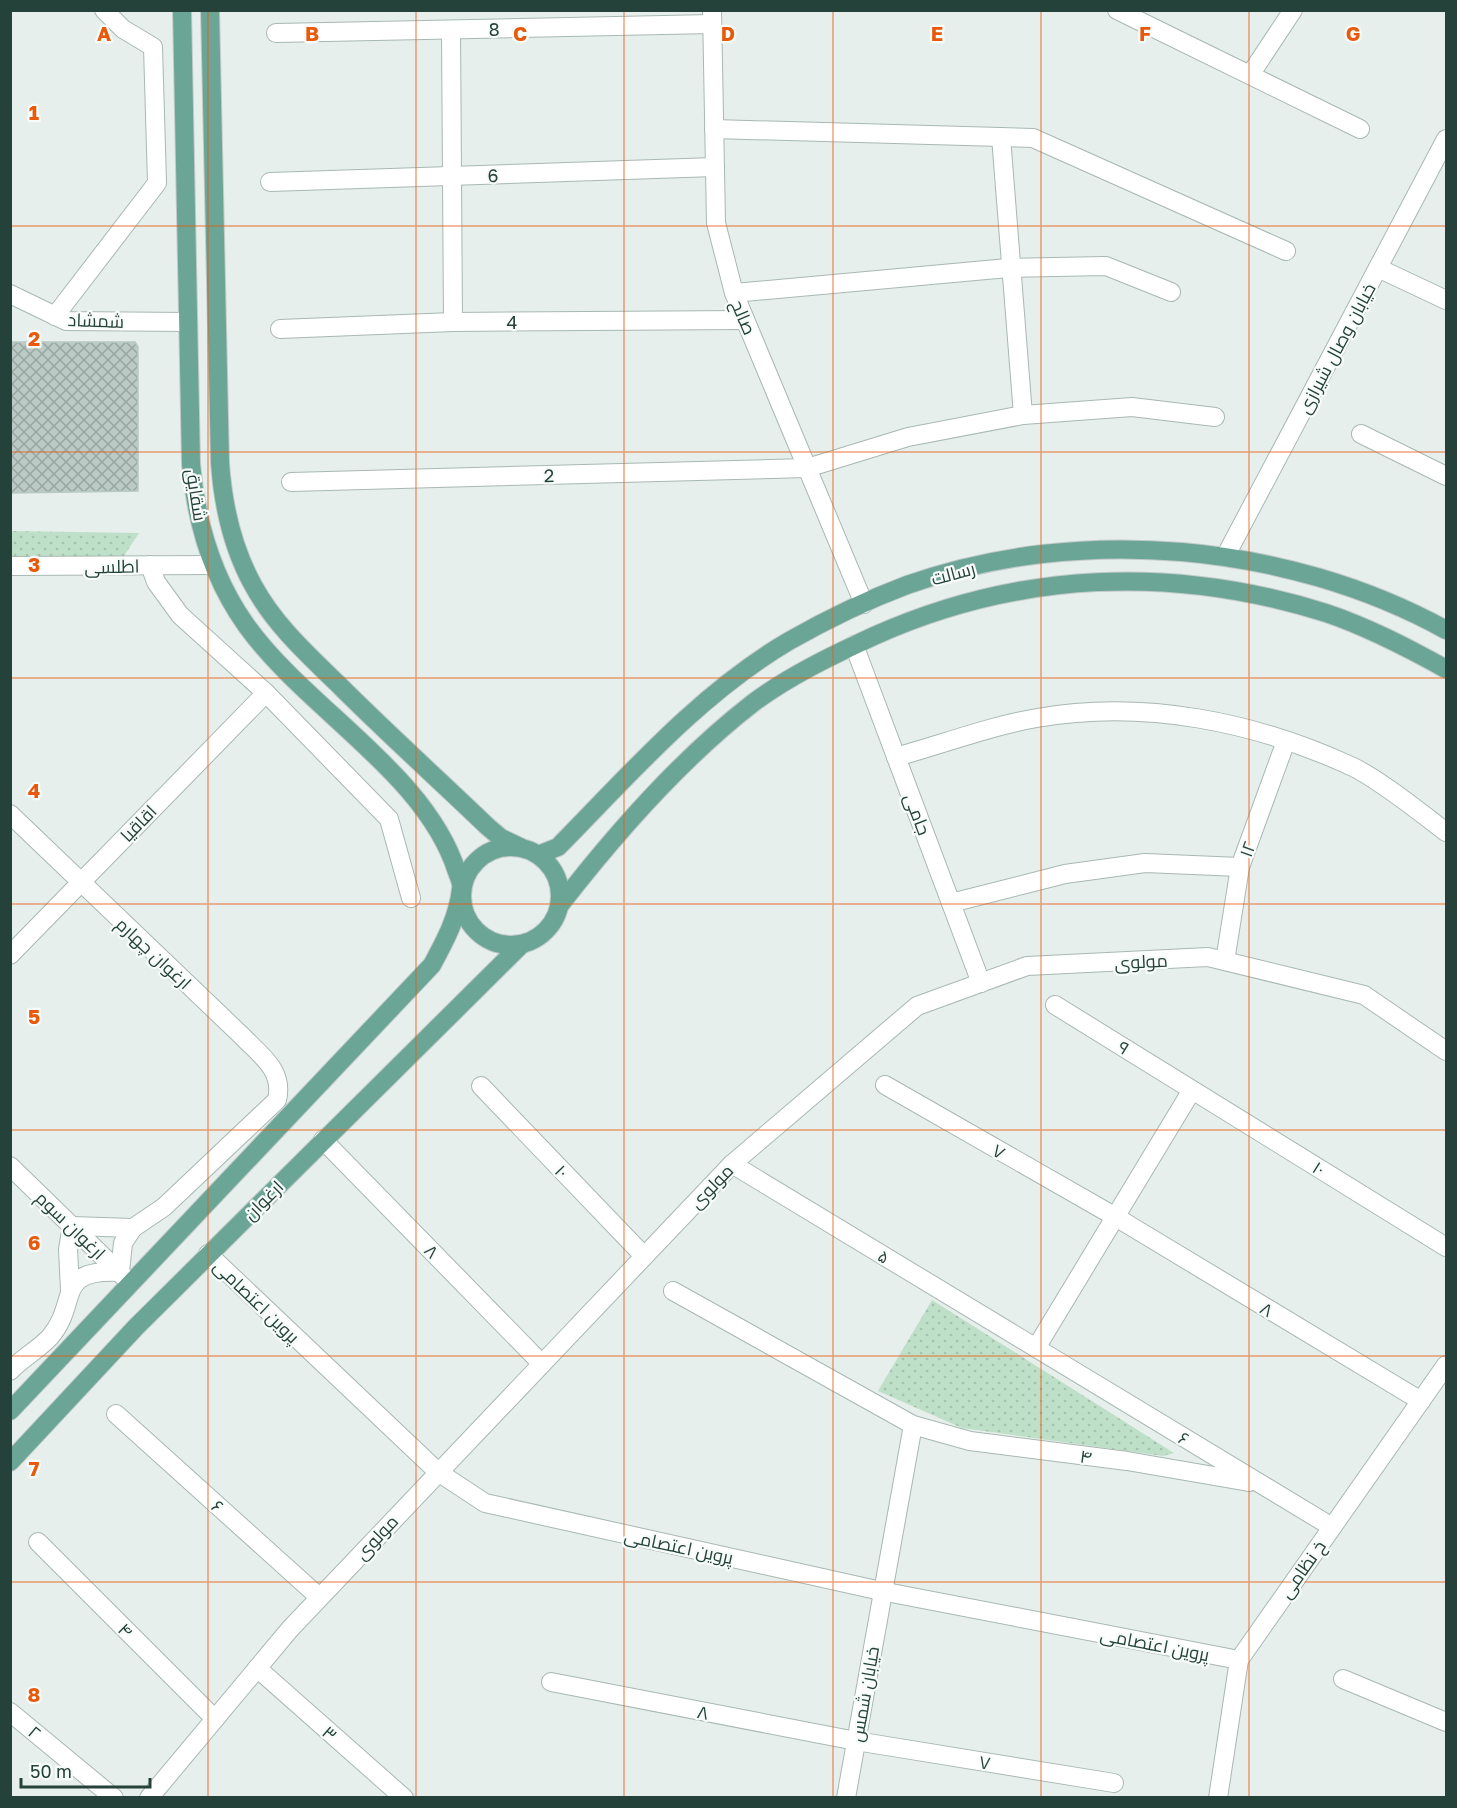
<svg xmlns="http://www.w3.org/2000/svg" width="1457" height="1808" font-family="'Golos Text',Cairo,sans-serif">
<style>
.park{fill:url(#park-dots)}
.building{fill:url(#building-cross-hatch);stroke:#b8c9c2;stroke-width:1.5}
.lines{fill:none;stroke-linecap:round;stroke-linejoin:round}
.minor-casing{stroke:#a8b8b2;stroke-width:20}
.major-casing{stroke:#c2cac8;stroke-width:20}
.minor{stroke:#fff;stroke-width:18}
.major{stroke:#6aa596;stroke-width:18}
.grid{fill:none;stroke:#e8590c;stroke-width:1.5;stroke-opacity:0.55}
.labels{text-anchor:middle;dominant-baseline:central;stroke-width:4.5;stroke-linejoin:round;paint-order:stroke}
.street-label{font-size:18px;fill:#24423a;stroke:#f7fbf9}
.grid-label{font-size:20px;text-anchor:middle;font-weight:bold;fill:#e8590c;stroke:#f7fbf9;stroke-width:4.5;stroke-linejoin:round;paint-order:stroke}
</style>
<defs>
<pattern id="park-dots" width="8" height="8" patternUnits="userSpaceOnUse" patternTransform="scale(1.5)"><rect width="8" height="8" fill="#bfe0c8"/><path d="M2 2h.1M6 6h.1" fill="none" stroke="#a4c1ad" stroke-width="1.8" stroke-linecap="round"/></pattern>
<pattern id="building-cross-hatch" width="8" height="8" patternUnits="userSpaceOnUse" patternTransform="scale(1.5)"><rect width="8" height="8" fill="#bbcac4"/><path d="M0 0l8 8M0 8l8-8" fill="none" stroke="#98a6a0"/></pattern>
</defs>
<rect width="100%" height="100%" fill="#e6efeb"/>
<!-- park -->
<g class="park">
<path d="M10,531L139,533L120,562L11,566Z"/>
<path d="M932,1300L1174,1453L1163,1456L962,1428L878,1391Z"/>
</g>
<!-- building -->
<path class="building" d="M10,342H135L138,347V491L10,493Z"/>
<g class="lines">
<defs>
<g id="minor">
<path d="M712,10L716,223L734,293L864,604"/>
<path d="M1117,10L1360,129"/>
<path d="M451,30L453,322"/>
<path d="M276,33L712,24"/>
<path d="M1250,75L1293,10"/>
<path d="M714,129L1033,138L1286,251"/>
<path d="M1001,137L1023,415"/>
<path d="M270,182L715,167"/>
<path d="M1378,268L1446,300"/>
<path d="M734,293L1008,268L1106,266L1171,292"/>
<path d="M10,294L66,321L188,322"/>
<path d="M55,316L157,183L153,47L123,29L104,10"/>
<path d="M280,329L453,322L745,320"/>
<path d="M1361,434L1446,476"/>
<path d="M291,482L807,468L908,437L1023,415L1132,407L1215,417"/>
<path d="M1225,557L1446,139"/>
<path d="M150,565L156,582L180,615L266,693L389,819L411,898"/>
<path d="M10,566L213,565"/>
<path d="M854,645L981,983"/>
<path d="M896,757C943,744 990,726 1037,718C1144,699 1256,722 1353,767C1380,780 1421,813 1446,832"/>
<path d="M10,814L242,1036C261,1056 284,1070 277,1100L164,1207L133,1228L123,1243L120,1272C53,1269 80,1302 50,1337C38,1350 22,1358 10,1371"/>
<path d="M951,903L1065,874L1145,863L1240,867"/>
<path d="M10,955L266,693"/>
<path d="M1225,961L1240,867L1286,741"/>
<path d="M1055,1005L1446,1247"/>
<path d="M885,1085L1114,1216L1421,1401"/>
<path d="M481,1086L644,1256"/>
<path d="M323,1140L541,1363"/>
<path d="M732,1164L1332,1527"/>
<path d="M10,1166L123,1276"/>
<path d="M208,1254L438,1472L485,1503L881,1591L1239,1660"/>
<path d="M70,1290L68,1249L72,1226L133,1228"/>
<path d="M673,1291L913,1425L970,1441L1127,1461L1249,1482"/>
<path d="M1036,1348L1192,1090"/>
<path d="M116,1414L319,1597"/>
<path d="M38,1542L215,1719"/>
<path d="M257,1668L404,1798"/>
<path d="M1343,1679L1446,1722"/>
<path d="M551,1682L856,1741L1114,1783"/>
<path d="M10,1712L114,1798"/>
<path d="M149,1798L290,1629L732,1164L917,1006L1027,966L1208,957L1364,995L1446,1051"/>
<path d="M846,1798L913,1425"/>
<path d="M1218,1798L1239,1660L1446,1365"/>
</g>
<g id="major">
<path d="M210,10L220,463C223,505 232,547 253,585C274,624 307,654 339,685C387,733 438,779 488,827L501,838L520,847"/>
<circle cx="511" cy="896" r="49"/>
<path d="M538,855L558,847C630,774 699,694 789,641C826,620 867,600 907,585C1079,524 1288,543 1446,630"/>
<path d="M560,905C615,834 682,758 753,703C789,676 833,655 874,636C1019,571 1174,565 1326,613C1368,627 1408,648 1446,669"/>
<path d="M10,1411L432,965C445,941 458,917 461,889C462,884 459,877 457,872C426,773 306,709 246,625C212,577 196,521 191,464L182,10"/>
<path d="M10,1462L136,1327L522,944"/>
</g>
</defs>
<!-- minor casing -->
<use href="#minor" class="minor-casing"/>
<!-- major casing -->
<use href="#major" class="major-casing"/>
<!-- minor -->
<use href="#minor" class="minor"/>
<!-- major -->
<use href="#major" class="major"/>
</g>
<!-- grid -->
<path class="grid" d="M208,10V1798M416,10V1798M624,10V1798M833,10V1798M1041,10V1798M1249,10V1798M10,226H1446M10,452H1446M10,678H1446M10,904H1446M10,1130H1446M10,1356H1446M10,1582H1446"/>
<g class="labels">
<!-- street labels -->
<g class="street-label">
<text transform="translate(494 29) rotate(-1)">8</text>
<text transform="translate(493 175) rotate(-2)">6</text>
<text transform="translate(744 317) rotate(67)">صالح</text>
<text transform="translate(96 320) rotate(2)">شمشاد</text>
<text x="512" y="322">4</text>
<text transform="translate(1336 348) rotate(-62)">خیابان وصال شیرازی</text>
<text transform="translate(549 475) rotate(-2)">2</text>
<text transform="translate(197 495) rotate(81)">شقایق</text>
<text transform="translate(112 566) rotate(-1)">اطلسی</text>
<text transform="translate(953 573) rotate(-15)">رسالت</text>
<text transform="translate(918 814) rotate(69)">جامی</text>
<text transform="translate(138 823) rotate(-46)">اقاقیا</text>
<text transform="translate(1247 849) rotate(-70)">۱۲</text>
<text transform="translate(154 953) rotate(43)">ارغوان چهارم</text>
<text transform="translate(1141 961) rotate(-3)">مولوی</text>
<text transform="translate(1124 1047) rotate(32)">۹</text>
<text transform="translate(999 1151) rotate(30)">۷</text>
<text transform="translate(1319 1168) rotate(32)">۱۰</text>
<text transform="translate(562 1171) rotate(46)">۱۰</text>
<text transform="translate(711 1186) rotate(-46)">مولوی</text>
<text transform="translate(263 1200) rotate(-45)">ارغوان</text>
<text transform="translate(71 1225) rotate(44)">ارغوان سوم</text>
<text transform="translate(432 1251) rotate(46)">۸</text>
<text transform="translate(884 1256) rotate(31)">۵</text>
<text transform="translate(257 1301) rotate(44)">پروین اعتصامی</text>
<text transform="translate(1267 1309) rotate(31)">۸</text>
<text transform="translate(1184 1438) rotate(31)">۶</text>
<text transform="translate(1086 1456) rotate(7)">۴</text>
<text transform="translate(218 1506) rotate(42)">۶</text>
<text transform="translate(376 1537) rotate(-47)">مولوی</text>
<text transform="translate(679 1546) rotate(12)">پروین اعتصامی</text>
<text transform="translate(1302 1569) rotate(-55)">خ نظامی</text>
<text transform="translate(126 1630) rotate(45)">۴</text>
<text transform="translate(1155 1644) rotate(11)">پروین اعتصامی</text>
<text transform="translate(864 1694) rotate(-80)">خیابان شمس</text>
<text transform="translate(703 1712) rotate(11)">۸</text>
<text transform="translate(35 1732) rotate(40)">۲</text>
<text transform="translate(330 1733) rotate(41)">۳</text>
<text transform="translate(985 1762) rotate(9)">۷</text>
</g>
</g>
<g class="grid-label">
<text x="104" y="41">A</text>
<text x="312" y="41">B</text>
<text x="520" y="41">C</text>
<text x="728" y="41">D</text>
<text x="937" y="41">E</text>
<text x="1145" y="41">F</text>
<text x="1353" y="41">G</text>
<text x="34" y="120">1</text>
<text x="34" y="346">2</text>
<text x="34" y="572">3</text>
<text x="34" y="798">4</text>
<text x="34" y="1024">5</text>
<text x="34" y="1250">6</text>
<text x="34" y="1476">7</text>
<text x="34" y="1702">8</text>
</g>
<!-- border -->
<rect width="1457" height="1808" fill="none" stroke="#24423a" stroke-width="24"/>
<!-- scale -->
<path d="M21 1778v9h129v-9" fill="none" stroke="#24423a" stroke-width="3"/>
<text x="30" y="1778" font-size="18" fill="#24423a" stroke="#f7fbf9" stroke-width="4.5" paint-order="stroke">50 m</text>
</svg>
